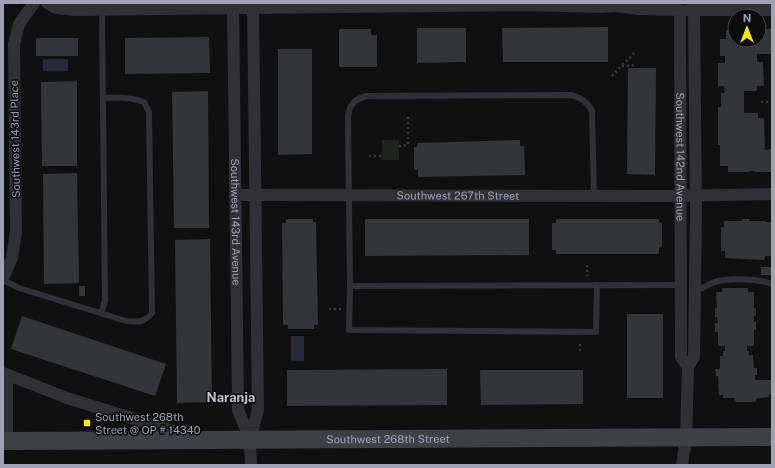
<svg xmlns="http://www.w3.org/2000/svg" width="775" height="468" font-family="'Public Sans',sans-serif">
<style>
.green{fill:#1c241e}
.water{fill:#252b36}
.building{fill:#343539}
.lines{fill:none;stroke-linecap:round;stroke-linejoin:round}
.path{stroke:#36373e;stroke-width:2.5;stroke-dasharray:2 3;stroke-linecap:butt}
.lane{stroke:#313037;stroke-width:6}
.street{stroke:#313037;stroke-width:12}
.secondary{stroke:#3e3f47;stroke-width:18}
.poi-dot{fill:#ffe11a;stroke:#0b0b0c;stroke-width:1.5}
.labels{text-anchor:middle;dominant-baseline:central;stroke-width:3;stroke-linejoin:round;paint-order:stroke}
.street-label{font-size:11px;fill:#9fa2b4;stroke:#0b0b0c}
.poi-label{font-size:11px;fill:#9fa2b4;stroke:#0b0b0c;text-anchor:start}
.quarter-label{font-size:13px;font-weight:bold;fill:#c1c2cf;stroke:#0b0b0c}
</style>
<rect width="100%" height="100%" fill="#101011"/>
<!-- green -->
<path class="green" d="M382,140H399V160H381Z"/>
<!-- water -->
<g class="water">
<rect x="43" y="59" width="25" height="12"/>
<rect x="291" y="336" width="13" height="25"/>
</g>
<!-- building -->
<g class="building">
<path d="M608,27V62H503L502,28Z"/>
<path d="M417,28H466V62L417,63Z"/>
<path d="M339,29H371V35H377V67H339Z"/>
<path d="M759,29H772V54H757V62H763L764,86H757V91H744V113H758V118H764L765,150L772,149V172H755V171H749V172H728V166H720V145H718V107H721V93H725L724,86H718V63H725V56H720V39H726V30H735V40H759Z"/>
<path d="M209,37L210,73L125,74V38Z"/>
<rect x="36" y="38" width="42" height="18"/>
<path d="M278,49H312V154L278,155Z"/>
<path d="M628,68H656L655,175L627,174Z"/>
<path d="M77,81V166H42L41,82Z"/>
<path d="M208,91L209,228H174L172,92Z"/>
<path d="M520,140V146H524L525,175L418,177V170H414V147H417V143Z"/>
<path d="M77,173L79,283L44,284L43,174Z"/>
<path d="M286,219H313V222H316L318,325H314V329H288V325H283L282,223H286Z"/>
<path d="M365,219H529V255L365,256Z"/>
<path d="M556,219H659V223H662V247L659,248V254H556V250H552V223H556Z"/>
<path d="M742,219H749V221H765V222H772V256H765L764,260L725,258V251H721V227H724V221H742Z"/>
<path d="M210,239L212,402L177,403L175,240Z"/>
<rect x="761" y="267" width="11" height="8"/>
<rect x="79" y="286" width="6" height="10"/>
<path d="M722,288H748V292H754V308H756V316H754V322H756V330H754V346H747V351H749V355H753L754,368H757V375H755V380H772V394H769V397L759,398L756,399V402H736L734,398H723V395H719L718,376H716L715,369H719L720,367V356H723V351H725V346H718V332H715V323H718L717,317H715V308H717L716,292H722Z"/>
<rect x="627" y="314" width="36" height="84"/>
<path d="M22,316L166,364L155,396L11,349Z"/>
<path d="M447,369V405L287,406V370Z"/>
<path d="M480,370H583V404L481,405Z"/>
</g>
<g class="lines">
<!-- path -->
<g class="path">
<path d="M622,66L636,65"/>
<path d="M612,76L634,53"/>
<path d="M761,102H772"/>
<path d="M399,146L408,145V117"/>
<path d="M369,156H381"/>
<path d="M587,265V276"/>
<path d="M329,309H342"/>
<path d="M580,351V341"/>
</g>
<!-- lane -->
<g class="lane">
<path d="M594,196L592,111C587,102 582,98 571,95L367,96C354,99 349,105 348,118L350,286L681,285"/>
<path d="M3,280L19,288L126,321C138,322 144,323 152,313L149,112L144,102C130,97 117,97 103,98"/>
<path d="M350,286L349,330L596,332L597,285"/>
<path d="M695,292C703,288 710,283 718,281C731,278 760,279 772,284"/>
<path d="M101,313L105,301L102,10"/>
</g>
<!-- street -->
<g class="street">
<path d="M47,3L56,8L76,10L524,5L602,7L614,6L620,3"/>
<path id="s1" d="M233,3L238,403V410L250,439"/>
<path id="s2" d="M614,6L639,9L680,10L681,357L688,367L694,357L696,212L694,10"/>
<path d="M687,10H772"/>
<path id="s3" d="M235,195L667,196L772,194"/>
<path d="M3,278L12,258L16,231L14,44L19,24L34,3"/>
<path d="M3,373L67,398L189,436"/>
<path d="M7,441V375"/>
<path d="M251,465L250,439L258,410L253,3"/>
<path d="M682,465L686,438L688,367"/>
</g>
<!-- secondary -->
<path class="secondary" id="s4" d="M3,441L772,437"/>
</g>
<!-- markers -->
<rect class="poi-dot" x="83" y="419" width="8" height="8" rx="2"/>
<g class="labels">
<!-- street labels -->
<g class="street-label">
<text transform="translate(15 139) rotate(-91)">Southwest 143rd Place</text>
<text stroke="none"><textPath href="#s2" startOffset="213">Southwest 142nd Avenue</textPath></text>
<text stroke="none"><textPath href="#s3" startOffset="223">Southwest 267th Street</textPath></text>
<text stroke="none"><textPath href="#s1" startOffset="219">Southwest 143rd Avenue</textPath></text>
<text stroke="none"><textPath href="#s4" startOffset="385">Southwest 268th Street</textPath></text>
</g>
<!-- poi labels -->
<g class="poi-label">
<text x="95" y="417">Southwest 268th<tspan x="95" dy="13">Street @ OP # 14340</tspan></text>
</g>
<!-- quarter labels -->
<g class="quarter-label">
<text x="231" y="397">Naranja</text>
</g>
</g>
<!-- border -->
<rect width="775" height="468" fill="none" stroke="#9fa2b4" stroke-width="8"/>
<!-- north arrow -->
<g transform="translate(747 28)"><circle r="19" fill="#0b0b0c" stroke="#46474f"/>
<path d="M0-3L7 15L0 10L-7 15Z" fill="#ffe11a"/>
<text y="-6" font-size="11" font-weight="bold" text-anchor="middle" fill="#9fa2b4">N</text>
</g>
</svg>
